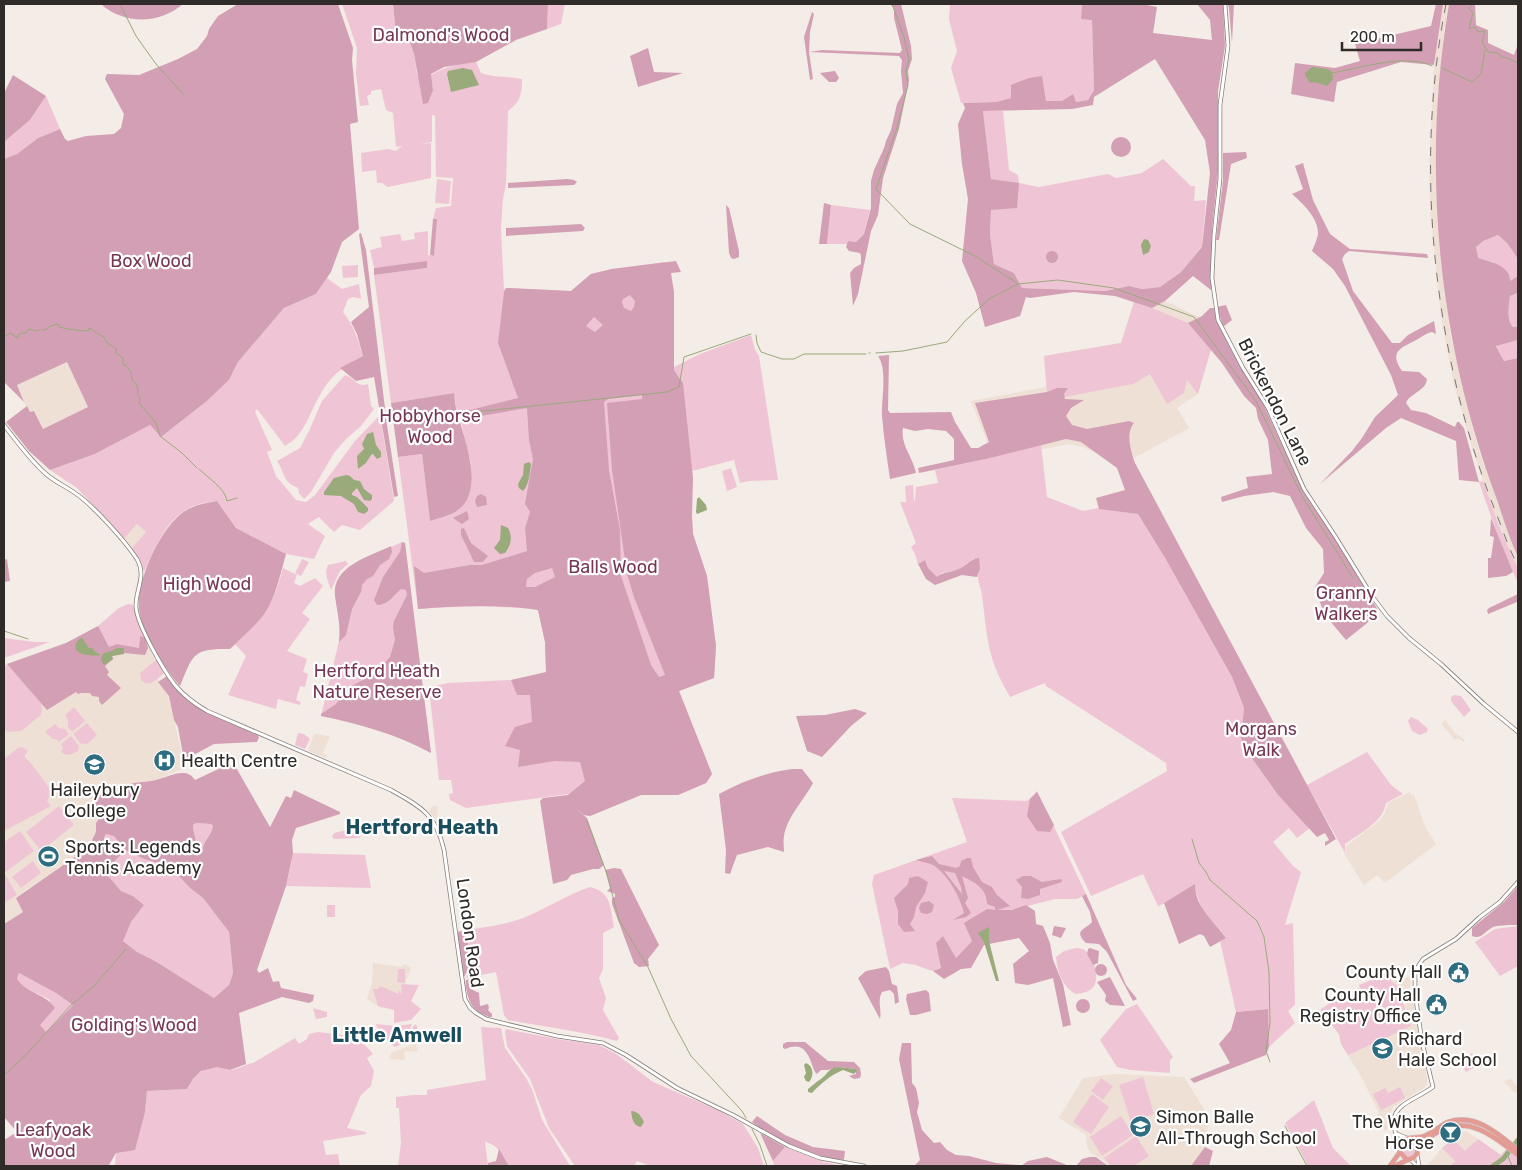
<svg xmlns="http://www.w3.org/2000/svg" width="1522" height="1170" font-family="Rubik,sans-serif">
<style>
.built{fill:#eee0d5}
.green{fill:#efc5d5}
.forest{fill:#d39fb4;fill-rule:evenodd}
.water{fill:#99aa7b}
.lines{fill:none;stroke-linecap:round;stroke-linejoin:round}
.stream{stroke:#99aa7b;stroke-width:1}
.river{stroke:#99aa7b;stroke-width:5}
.tertiary-casing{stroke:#847d78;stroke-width:4.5}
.secondary-casing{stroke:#847d78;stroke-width:4.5}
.trunk-casing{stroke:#cdcccc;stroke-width:5.5}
.tertiary{stroke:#fff;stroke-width:3}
.secondary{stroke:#fff;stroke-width:3}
.trunk{stroke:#e39b94;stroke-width:4.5}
.rail{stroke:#7a7572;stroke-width:1;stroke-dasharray:9 9;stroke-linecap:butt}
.labels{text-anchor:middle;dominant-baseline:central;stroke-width:4.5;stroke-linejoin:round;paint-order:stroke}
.park-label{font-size:18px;fill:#773754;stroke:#fff}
.street-label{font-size:18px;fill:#2e2b29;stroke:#fff}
.poi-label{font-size:18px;fill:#2e2b29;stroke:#fff;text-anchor:start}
.quarter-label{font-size:20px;font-weight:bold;fill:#1a4d5d;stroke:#fff}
</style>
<rect width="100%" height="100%" fill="#f4ece6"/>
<!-- built -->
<g class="built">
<path d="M1443,4H1449L1444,32L1438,98L1436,185L1444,285L1451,337L1473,430L1482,459L1518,557V569L1489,499L1472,448L1454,385L1441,318L1430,209L1429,168L1434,65Z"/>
<path d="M1165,301L1218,326L1198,394L1177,408L1189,428L1134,458L1130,448L1098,454L1083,447L1068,444L994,459L971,401L1046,387L1044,356L1121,343L1134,302L1152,307Z"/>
<path d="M67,362L88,407L43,429L35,411L30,412L24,402L17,385Z"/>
<path d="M137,524L146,532L132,548L124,539Z"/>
<path d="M128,604L133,605L139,625L161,674L158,678L159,681L169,696L182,756L187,767L156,780L129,784L92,798L101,816L96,823V832L91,842L82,852L16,897L23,912L4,924V665L66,643L83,635L98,626L119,608Z"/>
<path d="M1445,720L1455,733L1465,740L1464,742L1458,738L1455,740L1441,724Z"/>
<path d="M314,734L330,736L323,753L327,755L326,758L308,751Z"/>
<path d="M1410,792L1411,795H1414L1425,827L1436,844L1385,883L1377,875L1364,885L1345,855L1346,846L1379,821L1385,813L1388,803Z"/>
<path d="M432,806H437L438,820L436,822L429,811Z"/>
<path d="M373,963L401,967L405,964L411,968L405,984H401L403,1002L381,1008L367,999L372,983Z"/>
<path d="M1389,973L1392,981L1411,976L1410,988L1427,1079V1084L1424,1088L1393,1107L1388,1119L1389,1127L1385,1132L1377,1115L1379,1113L1362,1078L1341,1044L1339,1034L1320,1010L1340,996L1360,988L1359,985Z"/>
<path d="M416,1043L418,1051L404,1052L405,1060L389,1059L391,1053Z"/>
<path d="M1115,1074L1184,1077L1209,1117L1205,1147L1195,1166H1109L1106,1162L1091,1153L1087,1147L1086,1135L1059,1118L1083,1078Z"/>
<path d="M1510,1078L1518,1087V1090L1515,1093L1504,1082Z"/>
<path d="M1466,1131L1478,1139L1465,1152L1453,1139L1458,1134Z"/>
<path d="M1442,1148L1455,1161L1450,1166H1427Z"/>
</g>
<!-- green -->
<g class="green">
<path d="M342,4H393L396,34L408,37L414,54L417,74L433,90L431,75C446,66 459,64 476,62L481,73C496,78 507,76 522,79C522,95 520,102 508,111L506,185L503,199L501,228L504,290L506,288L571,291L591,274L612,269L665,262L669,371L683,383L674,370V367L700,354L751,335L755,350L759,356L778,480L749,481L740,483L734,460L692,471V517L693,534L707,576L716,646L714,678L679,691L712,774L706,783L678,795H641L590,816L584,815L568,794L466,808L450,800L449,794L453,793L451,780H439L429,687L448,683L511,680L546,673L545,642L538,610C498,605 459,606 418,609L398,457L422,454L430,521L471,464L461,422L464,419L462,412H457L454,393L391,403L374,275L427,268V262L374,268L370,250L382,247L380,237L400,234L402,241L415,239L414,233L428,231V255L434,256L436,219H433L436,208L451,206L453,178L436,177L435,116L432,115V142L420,144L431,143V178L388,187L382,183H377L376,170L362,172L361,153L388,149L396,151L402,146L396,147L393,113L386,110L381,89L371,91V94L367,96L369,105L360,106L356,75L357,48Z"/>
<path d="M548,4H565L561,24L547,29Z"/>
<path d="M950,4H1082L1081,19H1092L1094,90L1088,100L1076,102L1046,101L1041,76L1011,98L996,102L961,103L951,68L957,51L949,19Z"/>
<path d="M46,96L60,129L38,138L17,154L4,159V142L30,120Z"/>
<path d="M983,111H1003L1009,170L1018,175L1019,183L1039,187L1108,174L1116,178L1142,173L1163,159L1191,186H1195L1194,201L1206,200L1202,247L1181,272L1160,287L1142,289L1129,286L1105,291L1022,288L1014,273L994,264L990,234L991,210L1018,183L991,179Z"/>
<path d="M437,179L451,181L449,204L435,203Z"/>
<path d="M831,205L870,210L864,234L856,242L848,241L847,244H827Z"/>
<path d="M1498,235L1507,243L1518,259V276L1510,281L1493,262L1477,258L1476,247L1482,241Z"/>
<path d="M358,265V277L343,278L342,266Z"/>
<path d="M327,278L342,289L359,284L361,299L353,297L348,299L343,312C354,326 358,340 363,356C343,367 332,374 320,395C309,413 305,435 285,446L257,409L255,412L272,450L267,452L276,476L296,500L306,502L315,495L355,441L380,415L394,501L360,530L342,525L334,532L319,517L308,524L325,536L314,559L286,554L236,528L217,501C210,502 201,503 194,506C166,517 156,547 144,572L140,560L132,548L146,532L137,524L124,539L77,488L50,470L95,454L150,425L161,437L207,401L229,380L238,362L284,308L316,294Z"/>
<path d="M1518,293V327H1513C1506,319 1509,306 1510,296Z"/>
<path d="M1134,302L1152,308L1188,323L1211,349L1198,394L1187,380L1184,393L1167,404L1150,374L1133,384L1064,397V394L1068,389L1057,388L1047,392L1044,356L1121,343Z"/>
<path d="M1518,340V358L1504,361L1496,345Z"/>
<path d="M345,375C355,378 356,388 368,384L371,406L374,409L361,426L346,439L334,453L311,492L304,499L299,493L298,488C282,482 285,472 277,461L300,448L309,431L322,401Z"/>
<path d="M1041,444L1047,497L1083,511L1098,508L1138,514L1165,558L1232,677L1244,708L1241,738L1244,747L1278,795L1310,828L1297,838L1289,828L1273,842L1293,866L1301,872L1285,925L1293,923L1295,1005L1288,1011L1295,1023L1269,1047L1267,1009L1236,1012L1220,941L1226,937L1203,910L1195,891L1158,906L1143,874L1091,896L1061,832L1167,771L1166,763L1046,686L1045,683L1010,697C1003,684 996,672 992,658C986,638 985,616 982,596C981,584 975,581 980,569L974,559L959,570L942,573L937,578L928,568L925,560L918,564L915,554L911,547L916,543L900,502H906L905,486L913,485L914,501H915L916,487L938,483L935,470L986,459Z"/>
<path d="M731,468L737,487L727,491L722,471Z"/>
<path d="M1483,481L1498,523L1518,569V583C1503,551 1491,517 1479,482Z"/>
<path d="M402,542L405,543L431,753C396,734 360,724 321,716L339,641L340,627L335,594L338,580L348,567Z"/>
<path d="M302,559L309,562L301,576L295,573Z"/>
<path d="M346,561L348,564L340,571L331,590C328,581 324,573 328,565Z"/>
<path d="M283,568L297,575L294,583L300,586L315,578L323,586L302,613L310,619L287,651L307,659L303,672L308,674L305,687L300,686L296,700L301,702L300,705L278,699L276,709L228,695L246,656L235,644C260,621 275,601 283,568Z"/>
<path d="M128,604L133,605L139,625L145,638L139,639L140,646L139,648L117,644L109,648L98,626L119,608Z"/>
<path d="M4,638L34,642H50L4,658Z"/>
<path d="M157,659L164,673C158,679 148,688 141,680L140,673Z"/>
<path d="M8,665L41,703L42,709L41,715L21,731L8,732L4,729V667Z"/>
<path d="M1454,695L1461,696L1471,710L1464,717L1451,701V697Z"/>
<path d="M74,707L85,721L72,732L68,727V720L65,715Z"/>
<path d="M1411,717L1418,720L1428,729L1427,732L1420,735L1412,731L1408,721Z"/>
<path d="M87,723L97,735L86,745L84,743L81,744L73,734Z"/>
<path d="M55,724L59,728L65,729L69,734L59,742L56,739H53L45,732Z"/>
<path d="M298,733L304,734L310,739L305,749L295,745Z"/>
<path d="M71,736L79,746L78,751L70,755L64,754L61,752L63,748L61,744Z"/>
<path d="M22,747L28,751L25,755V758L31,763L52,792L47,801L51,806L4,831V759L18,748Z"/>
<path d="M1367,752L1391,785L1403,794L1386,803C1383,822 1360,833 1345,844V853L1307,785Z"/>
<path d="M1037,791L1086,894L1077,899H1055L1012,910L972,941L952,962L942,967L933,971L929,970L916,965L903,963L890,969L872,884L874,875L967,842L952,798L1026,801L1030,799Z"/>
<path d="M59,806L74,825L41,851L26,832Z"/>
<path d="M196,823L211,824L213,826C211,836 203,841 202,853L199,854L193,828V825Z"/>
<path d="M360,827L365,829V831L359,838L334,839L332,837L334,833Z"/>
<path d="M20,831L34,851L4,873V842Z"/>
<path d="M106,834L114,835L118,841L117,844L111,846L106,844L104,838Z"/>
<path d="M125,850L144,859L163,865L176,873L190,888L203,898L229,932L233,973L229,985L214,998L155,961L137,952L122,940L131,922L144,905L133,896L121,891L105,872Z"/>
<path d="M293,853L365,855L371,888L286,886Z"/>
<path d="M33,861L41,873L21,888L12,877Z"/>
<path d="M5,874L17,895L4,903V875Z"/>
<path d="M590,887C612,892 610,908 614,927L603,933V969L599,978L606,998L603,1010L619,1038L617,1041C581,1031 545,1027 508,1020L504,1015L496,972L466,978L471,965L466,930C484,927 505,925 523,918C546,909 566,895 590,887Z"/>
<rect x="327" y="905" width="8" height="12"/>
<path d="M1518,926V966L1500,976L1475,942L1495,929Z"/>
<path d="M1076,948C1077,948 1082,949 1083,949C1093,954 1100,977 1094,986C1090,992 1083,993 1076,994C1063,988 1057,971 1056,957L1064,951Z"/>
<path d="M398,969H405V983L397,982Z"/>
<path d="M19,973L56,993L73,1005L46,1032L39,1026L50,1000L20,985L17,979Z"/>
<path d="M1389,973L1392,982L1401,989L1403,1004L1411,1026L1348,1055L1341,1044L1339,1034L1320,1010L1340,996L1360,988L1359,985Z"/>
<path d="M401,984L419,985L411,1001L421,1009L411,1020L394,1023V1010L378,1006L373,989H377L381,986L398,994L399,990L402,995Z"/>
<path d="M1137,1004L1173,1057L1170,1060V1073L1130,1070L1117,1067L1100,1040L1126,1009Z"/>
<path d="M313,1008L327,1012V1017L316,1019Z"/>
<path d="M376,1024L395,1026L412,1024C408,1033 406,1044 395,1047L389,1043L377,1027Z"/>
<path d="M416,1024L420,1038L409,1042L408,1040L413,1027Z"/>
<path d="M481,1027L501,1028L505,1048L526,1078L532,1089L542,1120L570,1166H509C502,1155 499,1145 485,1142L488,1166H398L401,1143L399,1108H396V1097L413,1095H427V1090L486,1080Z"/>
<path d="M506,1029L557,1039L599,1045L615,1053L653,1082L720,1111L743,1124L758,1148L764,1166H650L637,1161L634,1166H575L549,1128L530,1079L507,1046L505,1032Z"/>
<path d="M318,1032C341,1035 358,1033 373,1054L367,1058L374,1071L371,1086L361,1095L347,1128L366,1132V1134L323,1141L326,1155L338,1154L340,1166H115L116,1153L145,1112L147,1091L187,1089C194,1077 202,1066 218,1067C222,1067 226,1070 230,1070C237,1070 245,1064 253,1063L295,1038L299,1044L307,1039L309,1034Z"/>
<path d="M1472,1053L1479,1065L1466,1072L1459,1060Z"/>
<path d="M1143,1077L1154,1114L1131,1122L1119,1085Z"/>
<path d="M1101,1078L1113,1086L1103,1100L1091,1091Z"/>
<path d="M1400,1087L1405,1098L1381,1110L1373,1094L1385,1088L1388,1093Z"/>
<path d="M1092,1094L1109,1107L1091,1134L1073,1122Z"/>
<path d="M1314,1100L1333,1148L1351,1166H1308L1285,1123Z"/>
<path d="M1121,1116L1133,1135L1102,1156L1090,1137Z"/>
<path d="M1136,1136L1149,1156L1134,1166H1111L1104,1158Z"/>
<path d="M1453,1139L1465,1151L1478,1139L1501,1155L1506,1149L1518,1157V1166H1450L1455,1161L1442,1148Z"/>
<circle cx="1409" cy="1149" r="8"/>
<path d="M785,1147L824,1162L842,1166H774L773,1161Z"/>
</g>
<!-- forest -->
<g class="forest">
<path d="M101,4H183C160,24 124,25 101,4Z"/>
<path d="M238,4H338L353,48L352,60L358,122L350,124L359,229L342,242L331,272L316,294L284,308L238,362L229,380L207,401L161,437L150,425L95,454L50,470L29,451L6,422L27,406L30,412L34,411L43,429L88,407L67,362L17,385L24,402L4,382V159L17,154L38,138L60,129L65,139L68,141L86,136L114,134L121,128L124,114L105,79L107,74L139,75L178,59L197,49L207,36L209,29L218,16Z"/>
<path d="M393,4H548L547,29L516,40L476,62L444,67L431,74L433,90L428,103L423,104L414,54L408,37L396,34Z"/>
<path d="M890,4H901L911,46L912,59L908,71L909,80L899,129L883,178L878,215L871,231L858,294L853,306L850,273L854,268L861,264V256L860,253L849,251L846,247L848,241L856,242L864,234L871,208V181L874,170L884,148L886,141L891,130L897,104L903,93L901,71L902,60L899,56L809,52L813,79L810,80L804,37L812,12L814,14L810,32L809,52L822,50L900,53L902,50L894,18V8Z"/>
<path d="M1082,4H1142L1157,7L1153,33L1212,40L1210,20L1197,4H1223L1225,46L1218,91V171L1212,230L1211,290L1193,276L1165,301L1152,308L1115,296L1074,292L1030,298L1026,297L1020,316L985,327L976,293L962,261L968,199L962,164L958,124L965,108L963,103L996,102L1011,98V85L1029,78L1042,76L1046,101H1062L1073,94L1076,102L1088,100L1094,90L1092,20L1081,19ZM1155,59L1205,140L1210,173L1202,247L1181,272L1160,287L1142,289L1129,286L1105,291L1022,288L1014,273L994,264L990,234L991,210L1017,208L1019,183L991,179L983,111L1072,109L1093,105L1094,97Z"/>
<path d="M1228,4H1234L1232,43L1229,8Z"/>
<path d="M1436,4H1443L1434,65L1401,62L1337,82L1334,102L1291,94L1295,63L1335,68L1360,61L1355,44L1431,26Z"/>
<path d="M1449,4H1475L1476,25L1488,30V43L1514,55L1518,44V259L1507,243L1498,235L1483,241L1476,247L1478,258C1489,261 1511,266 1510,281L1518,276V293L1510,296C1509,306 1506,319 1513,327H1518V340L1496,346L1504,361L1518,358V557C1509,538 1503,517 1496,497C1438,341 1421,168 1449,4Z"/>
<path d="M648,48L654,72L683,73L638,87L630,56Z"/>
<path d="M835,71L839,78L836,82H829L820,73Z"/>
<path d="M13,75L46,96L30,120L4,142V93Z"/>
<circle cx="1121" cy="147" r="10"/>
<path d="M1246,152L1247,158L1231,164L1219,240H1216L1223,180V153Z"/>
<path d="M1303,163L1313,200L1330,234L1350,249L1427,254L1428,258L1349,251L1345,254L1342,259L1353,291L1392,343H1400L1408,335L1434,321L1436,334L1432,332C1427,333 1423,336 1418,339C1402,348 1388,350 1402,371L1419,372L1427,379C1426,391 1410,393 1406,403L1411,410L1426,413L1455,427L1457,422H1459L1464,428L1479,482L1459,480L1456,441L1401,418L1386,428L1320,484L1352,451L1362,438L1375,417L1398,395L1391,375L1345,286L1333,269L1312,251C1314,246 1318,238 1318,233C1318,217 1302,203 1292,194L1303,189L1295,166Z"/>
<path d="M567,179L574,180L577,182L574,185L508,188V183Z"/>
<path d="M824,203L831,205L827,244H819Z"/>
<path d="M726,205L729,208L739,251V257L734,259L731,258L729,253Z"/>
<path d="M433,219H437L434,256L430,255Z"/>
<path d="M581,224L585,228L583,231L506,236V228Z"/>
<path d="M361,233L366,250L387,425L398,496L394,497L374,377L356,381L340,368L363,356L357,334L351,322L369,307L359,234Z"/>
<circle cx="1052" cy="257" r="6"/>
<path d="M427,261V268L374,275V268Z"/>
<path d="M676,261L681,272L671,273L674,292V370L683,383L693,478L692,517L693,534L707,576L716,646L714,678L679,691L712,774L706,783L678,795H641L590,816L584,815L575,808L587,818L604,865L599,869H593L571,875L567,880L553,884L540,801L543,798L568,795L585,781L580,762L555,761L518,767L520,750L505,746L515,727L532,722L530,695H517L511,680L546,672L545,642L538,610C499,604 458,606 418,609L414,566L424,573L470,565H482L527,551L525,528L530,512L525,504L533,459L529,440L527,408L464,419L462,412L518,398L498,343L504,292L506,288L571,291L591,274L612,269ZM630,295L635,301L634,307L631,311L624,308L622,302L623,299ZM594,317L602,324V326L595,332L586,326ZM642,395V399L607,403L612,470L627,574L634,597L665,675L659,677L651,665L621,576L620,530L609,470L604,402L608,399ZM552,568L555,577L535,587H526L527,579L535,573Z"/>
<path d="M1226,305L1232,320L1223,327L1217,307Z"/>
<path d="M1210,308H1214L1218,324L1241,368L1262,401L1304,493L1333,536L1378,610L1366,624L1346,640L1324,614L1315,587L1324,573L1323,549L1306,528L1290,496L1273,492L1244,496L1222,502L1221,497L1248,488L1246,477L1272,474L1268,440L1258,419L1256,408L1244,396L1222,363L1188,323L1202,316Z"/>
<path d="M889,355L888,410L890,413L951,412L955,422L971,448H978L989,442L975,403L1047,392L1057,388H1068L1064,394L1065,399L1084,400L1071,408L1066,416L1072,425L1087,429L1129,421L1134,423C1125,434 1131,451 1135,463L1336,839L1325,846V842L1329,840L1325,833L1317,837L1278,795L1244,747L1241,738L1244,708L1232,677L1165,558L1138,514L1099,509L1096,498L1125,490L1117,468L1081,442L1066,439L986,459L919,473L918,468L954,460V439L946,431L928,429L915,431L903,428C900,445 913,457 916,473L890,479C887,459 884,438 882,417C881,400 888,370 878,356Z"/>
<path d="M454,393C455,399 455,406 457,412C464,438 487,493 455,512C448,516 438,518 430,521L422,454L398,457L391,403Z"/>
<path d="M481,494L486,497L487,505L477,507L475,501L477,496Z"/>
<path d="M217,501L236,528L286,554C281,572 277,590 269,606C260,623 243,636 230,649C192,648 193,655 180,686C164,668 142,633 139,609C136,581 161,526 185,511C194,505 206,503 217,501Z"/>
<path d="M467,511L469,519L462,524L453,518Z"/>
<path d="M1491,518L1513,572L1506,576L1488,578V558H1491L1494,537L1490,536Z"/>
<path d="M464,528L471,543L488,556L483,562H474L461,535V529Z"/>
<path d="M402,542L405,543L431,753C396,734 360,724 321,716V714L336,704L348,688L372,675L390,657L395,640L393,627L394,621L407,595L406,590L401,589C394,595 387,606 377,605L374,600L383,577L400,552Z"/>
<path d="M391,546L392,552L389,559L380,565L373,576L367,579L362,585L361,592L352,609L346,635L339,642C341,625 337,612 335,596C331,566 371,556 391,546Z"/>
<path d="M979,558L980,569L977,577L962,575L935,585L926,579L918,564L925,560L928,568L937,577C944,571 952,573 961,568C967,565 971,559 979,558Z"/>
<path d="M7,559L10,581L4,582V560Z"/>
<path d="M1518,594L1517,602L1488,614L1487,610L1489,608Z"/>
<path d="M98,626L109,647L117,644L139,648L140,636L145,638L148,648L145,655L124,653L112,656L113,659L105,666L109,672L107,675L121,688L102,705L99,701V697L92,696L90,693H81L78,694L76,692L47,710L7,664L66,643Z"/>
<path d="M167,676C187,709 224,719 257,735L259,737L257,742L214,744L186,759L183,755L178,727L174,720L169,696L158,682Z"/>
<path d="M855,709L867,713L851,726L822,757L807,751L796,716L825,715Z"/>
<path d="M234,764L270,827L286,796L291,798L294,790L340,812V814L296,828L292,840L293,853L286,886L257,970L259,973L268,968L273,982L279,981L281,988L314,995L313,1001L309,1003L282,997L239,1013L246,1064L230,1070L217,1067L201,1071L193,1079L187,1089L147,1091L145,1112L135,1150L116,1153L109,1165L4,1166V1140L17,1132L4,1117V924L23,912L16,898L82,852L91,842L96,832V823L101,816L92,798C104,793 116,788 129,784C137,782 147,782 156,780C169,777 186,766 195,780L227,765ZM196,823L211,824L213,826C211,837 203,840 202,853L199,854L193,828V825ZM106,834L114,836L118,841L117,844L111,846L106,844L104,838ZM125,850L144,859L163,865L176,873L190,888L203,898L229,932L233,973L229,985L214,998L155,961L137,952L123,941L131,922L144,905L133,896L121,891L105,872ZM19,973L56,993L73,1005L46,1032L40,1025L55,1008C46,994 26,993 17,979Z"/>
<path d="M792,769H802L813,783C804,800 787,817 784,836C783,841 784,847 784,852L768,847L737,855L730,874L725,873L726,850L719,794C743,781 765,773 792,769Z"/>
<path d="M1037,792L1054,825L1050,832L1037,831L1027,816L1030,799Z"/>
<path d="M932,856L939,864L956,868L960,866L961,861L967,858H971L973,867L982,882L992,887L997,895L1010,906L997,910H1012L1026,905L1035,911L1036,924L1043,926L1050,943L1053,960L1063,984L1071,1025L1063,1027L1053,978L1028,985L1015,983L1013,964L1029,951L1019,938L984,945L971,968L961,969L944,979L933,971L941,968L936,943L943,936L956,958L972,941L964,923L987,909L995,910V907L987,904C987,888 974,882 962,876L968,898L965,903L971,913L966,917L953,920L964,913C960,897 949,877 935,866C930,863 922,862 916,860ZM944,871L955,873L961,887L962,894Z"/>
<path d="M614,868L621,869L659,945L648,959L649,966L639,967L634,963L612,904V898L615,897V894L607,891L610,888L605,870Z"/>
<path d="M918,876L928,882L925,893L916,907L914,917L910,924L915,931L904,932L898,924V911L894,898L908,884L909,878Z"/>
<path d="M1023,876H1031L1042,882L1061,879L1062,882L1040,889V895L1028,899L1021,898L1022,887L1016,880Z"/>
<path d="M1195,884C1194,906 1214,921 1226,938L1210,947L1204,936L1200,934L1179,944L1164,903Z"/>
<path d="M1518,886V925C1511,925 1500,925 1493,927C1485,931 1481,940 1472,936V928L1504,902Z"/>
<path d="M1086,894L1126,985L1137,999L1133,1001L1107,952L1099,944L1086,943C1073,930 1085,930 1092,922L1090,912L1082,896Z"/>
<path d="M929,901L934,905L932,912L927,914L921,913L919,908L921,903Z"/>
<path d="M1054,926L1066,928L1061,938L1052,935Z"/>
<path d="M461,931L463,932L467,938L471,964L464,977L462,974C461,963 456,940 458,932Z"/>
<path d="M1090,948L1099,951L1098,963L1093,965L1087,954L1088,949Z"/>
<circle cx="1101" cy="970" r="6"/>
<path d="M886,967L889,971L892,984L897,986L899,1002L895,1004L894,994L890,990L882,992C877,1001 882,1010 880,1019L858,978L866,971Z"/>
<path d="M1110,977L1125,1006L1110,1005L1105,1001L1106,995L1097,982Z"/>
<path d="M470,979L477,984V986L471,989L479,993L480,1006L488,1004L489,1008L488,1010L492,1014V1017H489C475,1011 470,1007 467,992C466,987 465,985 466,980Z"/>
<path d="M926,990L929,993L931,1011L916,1015H910L906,999L907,994Z"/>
<circle cx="1083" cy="1006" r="7"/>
<path d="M1268,1009L1269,1047L1266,1055L1194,1083L1190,1079L1230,1063L1219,1044L1231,1030L1236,1012Z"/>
<path d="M787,1042H805L828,1061L854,1062L860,1068L861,1074L860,1078L854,1079L849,1076L856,1074V1069L838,1067L828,1070H821L817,1074L815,1072C809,1057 806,1040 785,1049L783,1048V1044Z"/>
<path d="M902,1043H911L912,1083L916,1088L919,1103L917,1112L922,1130L934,1143L940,1142L947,1150L956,1155L969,1156L996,1163L1018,1165L1017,1166H914L920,1160L899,1059Z"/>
<path d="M757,1116L785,1135L813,1147L845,1151L844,1160C812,1157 778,1141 752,1122Z"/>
<path d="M760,1133L785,1147L773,1161Z"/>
<path d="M1205,1147L1213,1151L1209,1166H1191Z"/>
<path d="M499,1149L509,1166H488V1163L496,1161Z"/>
<path d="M1047,1157L1069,1166H1021L1028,1161Z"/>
<path d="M1090,1157H1096L1108,1166H1076L1082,1159Z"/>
</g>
<!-- water -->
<g class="water">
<path d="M1312,67L1328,69L1332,72L1333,79L1327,86L1315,82L1310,83L1305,75V73Z"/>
<path d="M463,68L472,70L479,85L451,92L447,74L448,71Z"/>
<path d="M1144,239L1148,240L1151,246L1149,252L1143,255L1141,245Z"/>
<path d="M373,432L376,445L381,452V457L377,459L373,454L371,455L366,463L358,469L357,456L364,449L362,444L367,434Z"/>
<path d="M529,462L531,464C530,472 529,485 523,491L519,488L518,484L523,475L524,464Z"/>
<path d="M346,475L350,476L354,480L360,481L364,489L372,495V499L370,501L364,500L357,488L352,493V495L357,497L368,508V511L364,514L358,512L354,504L341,496L324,495V492L334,478Z"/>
<path d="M699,497L706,505L707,510L697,514L696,512L697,499Z"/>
<path d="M501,525L508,528C513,537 511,545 505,553L500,554L494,548L500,540Z"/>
<path d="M80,638H82L89,648H93L94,651L101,655C90,657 65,654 80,638Z"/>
<path d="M118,648H124V654L112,656L113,659L104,665L101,660C102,651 106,653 112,651C114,650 116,648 118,648Z"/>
<path d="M989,927V941L999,981H996L984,942L978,933Z"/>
<path d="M806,1063C814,1066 814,1077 809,1082L806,1081L804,1077L806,1073L804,1065Z"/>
<path d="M838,1067L856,1069L857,1071L854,1074L843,1070C831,1075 821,1083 812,1093L808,1092V1089C813,1085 816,1082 821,1079C828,1074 828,1068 838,1067Z"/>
<path d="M631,1111C638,1111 641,1116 644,1122L641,1127C633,1126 632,1118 631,1111Z"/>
</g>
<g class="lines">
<!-- stream -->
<g class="stream">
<path d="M120,4L136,36L156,64L184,95"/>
<path d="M892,4L904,37L909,59L906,71L908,85L897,128L876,189L910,224L975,256L1017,283"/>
<path d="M1473,4L1469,8L1473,13L1469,29L1475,27L1478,32L1485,31L1482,42L1488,52L1498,53L1501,57L1507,58L1518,63"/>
<path d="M1442,68L1472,82L1481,74L1485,50"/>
<path d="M1332,73C1360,68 1407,53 1432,66"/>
<path d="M43,330L47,329L50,326L58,324L59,327C67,329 80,331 88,331L89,328L93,330L95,332L104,337L107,343L116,349V353L123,358V365H126L131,372L132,380L136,383L138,390L137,394L140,397L139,403L156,423L160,436L182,453L197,468"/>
<path d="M756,335L757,343L761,352L782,359H794L804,354H866"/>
<path d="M4,337L10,333L18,338V335L22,333H26L29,329L36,331L40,330"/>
<path d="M869,353H870"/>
<path d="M876,353L903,351L947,342L965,321L989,299L1018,284L1058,280L1114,288L1194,317L1256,401L1302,496L1353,578"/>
<path d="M465,413L667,392L679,387L684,357L751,334"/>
<path d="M1459,426L1460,429"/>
<path d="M199,469C208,478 225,488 227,501L237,498"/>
<path d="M4,631L28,639"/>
<path d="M587,821L607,874L619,920L648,967L671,1019L691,1056L742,1111L746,1118"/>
<path d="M1192,839L1199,863L1206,872L1210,880L1257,921L1264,937L1269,972L1270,1023L1266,1051L1270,1062"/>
<path d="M4,1075L25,1056L70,1006L94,986L126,949"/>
<path d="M1285,1126L1307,1166"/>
<path d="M752,1129L760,1145L767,1166"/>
<path d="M1507,1154L1512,1166"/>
</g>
<!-- river -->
<path class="river" d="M1493,1166L1503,1159L1518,1140"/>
<defs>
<path id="tertiary" d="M1225,4L1228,46L1220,105V178L1214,235L1212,278L1218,320L1243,368L1268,408L1304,489L1335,536L1372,596L1387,616L1409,638L1441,664L1484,704L1518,732"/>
<g id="secondary">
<path d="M4,425C17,442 30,460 46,474C55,482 65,486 75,493C93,505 125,541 137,559C147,577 135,590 136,607C137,625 164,671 175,685C184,696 195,704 207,711L391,790C421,807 436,814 444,850L465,999L470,1008L476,1013L486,1019L502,1023L557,1036L603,1043L626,1055L677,1088L733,1115L789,1146L820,1158L864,1166"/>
<path d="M1397,1134L1407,1138"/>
<path d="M1400,1145C1382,1105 1406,1106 1433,1087L1422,1042L1415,993V971L1423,959L1456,939L1480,917L1500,902L1518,882"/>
<path d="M1417,1154L1419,1166"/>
<path d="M1410,1159L1417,1166"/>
</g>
<g id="trunk">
<path d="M1413,1138L1418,1144L1417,1154L1413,1158L1407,1160L1400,1152C1399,1135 1409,1139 1421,1137C1431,1135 1439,1126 1448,1122C1476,1113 1498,1134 1518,1150"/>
<path d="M1418,1147C1457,1109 1482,1127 1518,1155"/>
<path d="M1390,1166L1400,1152"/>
<path d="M1395,1166L1407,1160"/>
</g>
</defs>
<!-- tertiary casing -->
<use href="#tertiary" class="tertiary-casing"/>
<!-- secondary casing -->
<use href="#secondary" class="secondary-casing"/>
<!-- trunk casing -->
<use href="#trunk" class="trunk-casing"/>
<!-- tertiary -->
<use href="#tertiary" class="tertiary"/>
<!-- secondary -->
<use href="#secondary" class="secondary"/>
<!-- trunk -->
<use href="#trunk" class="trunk"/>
<!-- rail -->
<path class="rail" d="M1446,4C1414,165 1433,346 1491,500C1500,522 1507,545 1518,566"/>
</g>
<!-- icons -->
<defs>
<symbol id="hospital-disc" viewBox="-11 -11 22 22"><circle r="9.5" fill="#2d6c81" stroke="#fff"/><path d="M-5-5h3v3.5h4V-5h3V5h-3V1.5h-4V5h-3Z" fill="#fff"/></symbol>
<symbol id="school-disc" viewBox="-11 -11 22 22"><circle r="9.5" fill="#2d6c81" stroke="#fff"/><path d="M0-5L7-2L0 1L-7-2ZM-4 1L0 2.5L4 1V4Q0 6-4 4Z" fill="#fff"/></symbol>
<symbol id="stadium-disc" viewBox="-11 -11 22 22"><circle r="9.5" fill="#2d6c81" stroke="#fff"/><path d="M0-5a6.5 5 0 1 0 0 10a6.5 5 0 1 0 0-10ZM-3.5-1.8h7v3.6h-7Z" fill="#fff"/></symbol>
<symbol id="civic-disc" viewBox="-11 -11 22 22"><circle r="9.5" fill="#2d6c81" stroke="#fff"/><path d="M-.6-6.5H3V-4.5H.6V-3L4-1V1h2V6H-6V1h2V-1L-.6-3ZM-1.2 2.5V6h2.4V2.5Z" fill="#fff"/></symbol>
<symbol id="bar-disc" viewBox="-11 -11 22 22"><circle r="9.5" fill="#2d6c81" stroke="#fff"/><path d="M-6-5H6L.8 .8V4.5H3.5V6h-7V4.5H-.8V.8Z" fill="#fff"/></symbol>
</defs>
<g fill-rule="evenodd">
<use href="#hospital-disc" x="152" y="748" width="25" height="25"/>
<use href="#school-disc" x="82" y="752" width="25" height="25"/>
<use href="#stadium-disc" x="36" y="844" width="25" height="25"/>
<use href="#civic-disc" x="1446" y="960" width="25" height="25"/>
<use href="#civic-disc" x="1424" y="992" width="25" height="25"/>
<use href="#school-disc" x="1370" y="1036" width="25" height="25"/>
<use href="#school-disc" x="1128" y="1114" width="25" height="25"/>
<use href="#bar-disc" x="1438" y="1120" width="25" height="25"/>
</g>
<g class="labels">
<!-- park labels -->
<g class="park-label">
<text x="441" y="35">Dalmond's Wood</text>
<text x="151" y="261">Box Wood</text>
<text x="430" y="416">Hobbyhorse<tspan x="430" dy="21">Wood</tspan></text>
<text x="613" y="567">Balls Wood</text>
<text x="207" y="584">High Wood</text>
<text x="1346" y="593">Granny<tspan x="1346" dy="21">Walkers</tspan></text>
<text x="377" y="671">Hertford Heath<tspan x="377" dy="21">Nature Reserve</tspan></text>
<text x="1261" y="729">Morgans<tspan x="1261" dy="21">Walk</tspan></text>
<text x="134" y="1025">Golding's Wood</text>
<text x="53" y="1130">Leafyoak<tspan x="53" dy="21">Wood</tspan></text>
</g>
<!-- street labels -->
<g class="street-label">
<text transform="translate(1275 402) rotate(63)">Brickendon Lane</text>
<text transform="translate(470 933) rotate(82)">London Road</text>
</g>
<!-- poi labels -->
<g class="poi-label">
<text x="181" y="761">Health Centre</text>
<text x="95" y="790" text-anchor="middle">Haileybury<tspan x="95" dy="21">College</tspan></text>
<text x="65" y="847">Sports: Legends<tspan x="65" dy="21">Tennis Academy</tspan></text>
<text x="1442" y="972" text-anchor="end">County Hall</text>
<text x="1421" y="995" text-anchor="end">County Hall<tspan x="1421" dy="21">Registry Office</tspan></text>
<text x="1398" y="1039">Richard<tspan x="1398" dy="21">Hale School</tspan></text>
<text x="1156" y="1117">Simon Balle<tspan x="1156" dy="21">All-Through School</tspan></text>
<text x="1434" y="1122" text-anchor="end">The White<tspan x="1434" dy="21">Horse</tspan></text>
</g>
<!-- quarter labels -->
<g class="quarter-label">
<text x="422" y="827">Hertford Heath</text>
<text x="397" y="1035">Little Amwell</text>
</g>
</g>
<!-- border -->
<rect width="1522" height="1170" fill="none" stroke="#2e2b29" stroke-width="10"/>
<!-- scale -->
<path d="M1342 42v8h79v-8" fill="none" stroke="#2e2b29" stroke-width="2.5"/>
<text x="1350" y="42" font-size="15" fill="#2e2b29" stroke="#ffffff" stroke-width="4" paint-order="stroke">200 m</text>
</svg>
